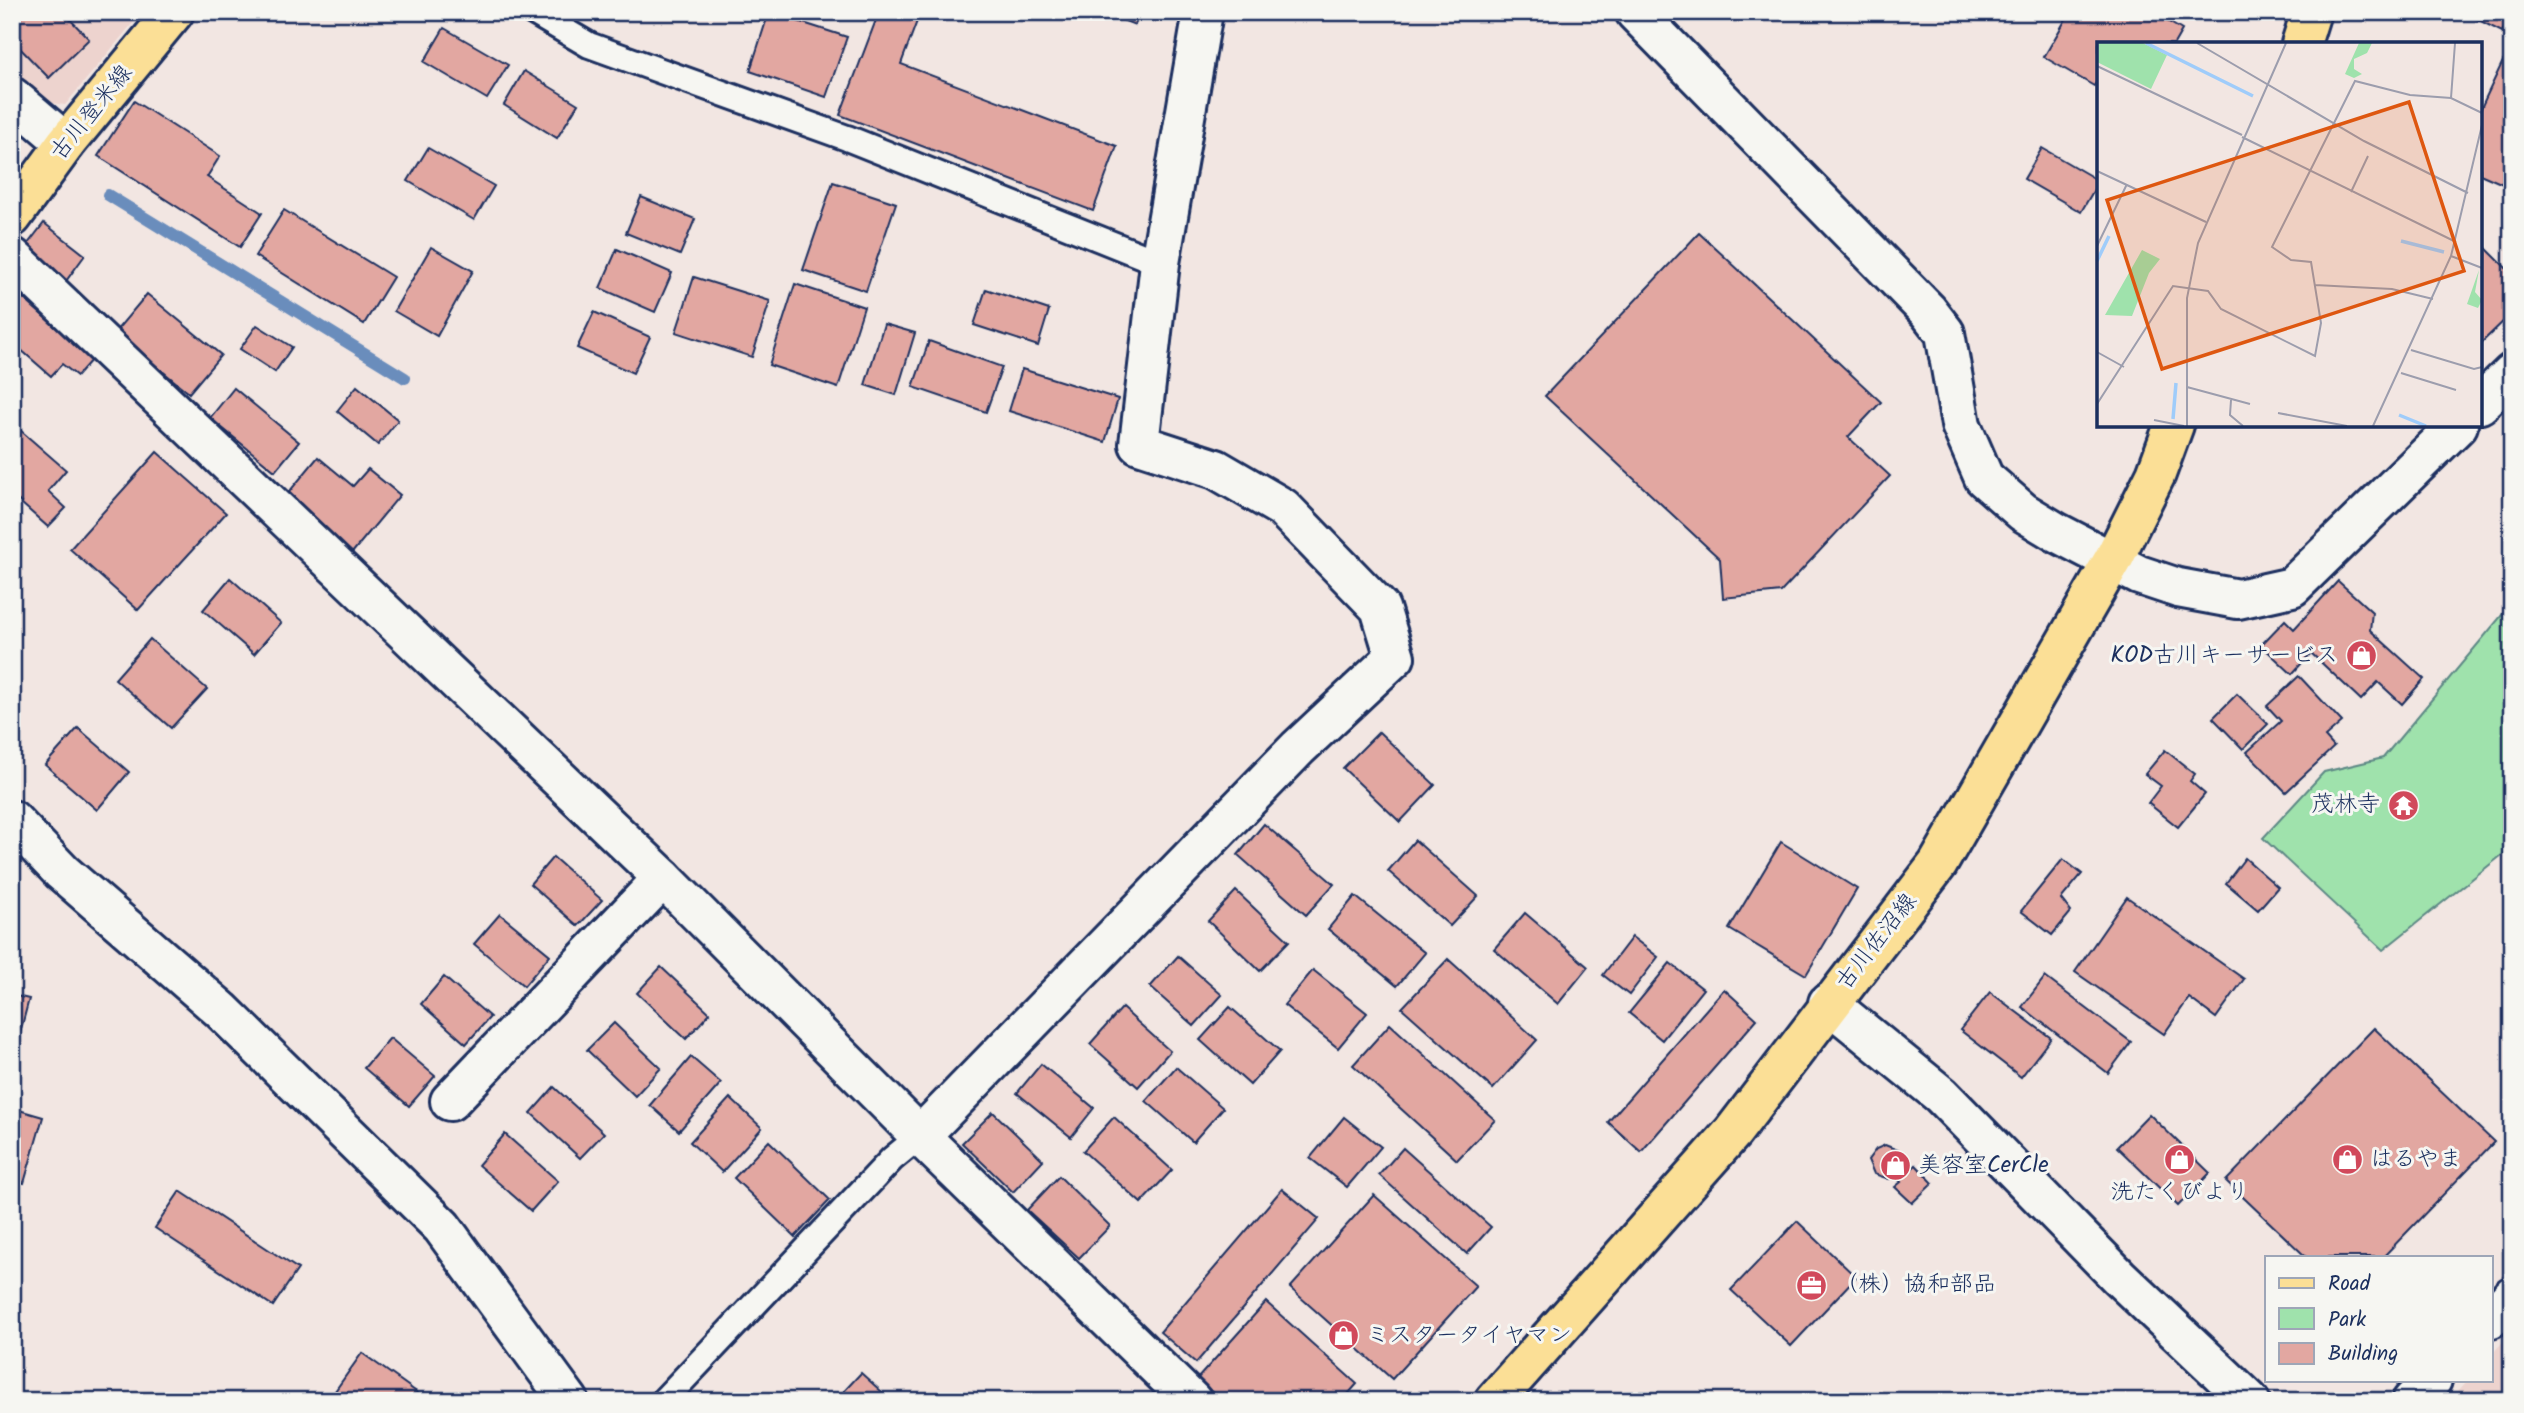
<svg xmlns="http://www.w3.org/2000/svg" width="2524" height="1413" font-family="Kalam,'Klee One',sans-serif">
<style>
.built{fill:#edd3ce}
.green{fill:#9fe2ac;stroke:#5d8885;stroke-width:2}
.lines{fill:none;stroke-linecap:round;stroke-linejoin:round}
.stream{stroke:#6a8dbc;stroke-width:12}
.building{fill:#e2a7a1;stroke:#1b2f5e;stroke-width:2}
.service-casing{stroke:#1b2f5e;stroke-width:30}
.minor-casing{stroke:#1b2f5e;stroke-width:44}
.tertiary-casing{stroke:#1b2f5e;stroke-width:44}
.primary-casing{stroke:#1b2f5e;stroke-width:44}
.service{stroke:#f6f6f2;stroke-width:24}
.minor{stroke:#f6f6f2;stroke-width:38}
.tertiary{stroke:#f6f6f2;stroke-width:38}
.primary{stroke:#fbdf96;stroke-width:38}
.labels{text-anchor:middle;dominant-baseline:central;stroke-width:6;stroke-linejoin:round;paint-order:stroke}
.street-label{font-size:23px;fill:#1b2f5e;stroke:#f6f6f2}
.poi-label{font-size:23px;fill:#1b2f5e;stroke:#f6f6f2;text-anchor:start}
.inset-river{fill:none;stroke:#9fccfa;stroke-width:3.5}
.inset-road{fill:none;stroke:#9c9dad;stroke-width:2}
.view{fill:#de5710;fill-opacity:0.15;stroke:#de5710;stroke-width:3.5}
.inset-edge{fill:none;stroke:#1b2f5e;stroke-width:3.5}
</style>
<rect width="100%" height="100%" fill="#f2e6e2"/>
<filter id="ink" filterUnits="userSpaceOnUse"><feTurbulence type="fractalNoise" baseFrequency=".0143" numOctaves="2"/><feDisplacementMap in="SourceGraphic" scale="14" xChannelSelector="R" yChannelSelector="G"/><feConvolveMatrix kernelMatrix="1 2 1 2 8 2 1 2 1" color-interpolation-filters="sRGB"/></filter>
<g filter="url(#ink)">
<!-- built -->
<g class="built">
<path d="M12,12H142L65,105L43,102L12,78Z"/>
<path d="M2512,1332V1401H2449L2468,1380H2491V1355Z"/>
</g>
<!-- green -->
<path class="green" d="M2512,603V847L2383,950L2263,838L2324,772L2383,758Z"/>
<g class="lines">
<!-- stream -->
<g class="stream">
<path d="M12,137L15,140"/>
<path d="M108,195L405,378"/>
</g>
</g>
<!-- building -->
<g class="building">
<path d="M12,12H63L89,39L49,78L12,40Z"/>
<path d="M769,12L847,37L826,97L750,71Z"/>
<path d="M879,12L920,13L901,64L1117,146L1093,211L840,115Z"/>
<path d="M1102,12H1140L1135,25Z"/>
<path d="M2054,12H2152L2182,30L2174,44H2099V78L2094,86L2044,57L2066,19Z"/>
<path d="M2463,12H2512V14L2502,32Z"/>
<path d="M444,28L508,65L487,99L424,62Z"/>
<path d="M2503,61L2512,65V188L2480,174V110Z"/>
<path d="M524,71L578,104L557,138L504,105Z"/>
<path d="M134,101L220,156L207,177L262,213L240,247L98,156Z"/>
<path d="M428,148L494,186L474,220L408,181Z"/>
<path d="M2042,148L2099,181L2081,212L2024,179Z"/>
<path d="M833,182L896,203L866,291L803,270Z"/>
<path d="M641,197L695,219L680,255L626,233Z"/>
<path d="M284,210L393,277L364,324L255,256Z"/>
<path d="M44,223L85,255L66,281L24,249Z"/>
<path d="M1699,233L1881,402L1848,437L1890,476L1781,592L1723,598L1720,559L1545,396Z"/>
<path d="M2481,243L2512,274V313L2480,344Z"/>
<path d="M431,247L473,271L437,336L394,311Z"/>
<path d="M617,249L672,273L655,312L600,288Z"/>
<path d="M694,277L770,301L752,357L676,332Z"/>
<path d="M795,284L864,307L838,388L769,365Z"/>
<path d="M986,289L1049,310L1038,346L974,325Z"/>
<path d="M16,292L92,359L77,376L62,364L51,376L12,342V296Z"/>
<path d="M147,294L221,355L189,393L115,332Z"/>
<path d="M594,312L650,337L633,373L577,348Z"/>
<path d="M884,324L915,333L896,395L865,385Z"/>
<path d="M257,325L292,347L275,372L240,349Z"/>
<path d="M929,341L1002,367L986,412L913,387Z"/>
<path d="M1022,369L1118,399L1105,442L1009,411Z"/>
<path d="M357,386L398,420L378,445L337,411Z"/>
<path d="M234,388L299,442L275,471L210,418Z"/>
<path d="M12,423L66,470L48,491L66,508L48,527L12,495Z"/>
<path d="M157,452L226,513L138,610L70,549Z"/>
<path d="M318,457L353,486L368,469L400,495L352,553L284,498Z"/>
<path d="M230,578L281,623L254,654L203,610Z"/>
<path d="M2338,581L2372,612L2370,630L2424,679L2402,704L2378,682L2361,700L2311,653L2292,674L2261,645L2285,620L2294,629Z"/>
<path d="M150,639L207,689L171,728L115,679Z"/>
<path d="M2299,676L2342,722L2325,737L2334,747L2286,792L2247,752L2281,721L2267,706Z"/>
<path d="M2237,694L2268,724L2243,749L2213,718Z"/>
<path d="M78,728L129,772L97,810L45,765Z"/>
<path d="M1379,732L1435,785L1400,822L1343,768Z"/>
<path d="M2165,750L2195,774L2190,781L2205,794L2178,827L2148,803L2161,786L2145,774Z"/>
<path d="M1264,824L1334,884L1306,915L1238,855Z"/>
<path d="M1415,840L1478,896L1450,926L1388,871Z"/>
<path d="M1781,842L1857,889L1806,975L1729,929Z"/>
<path d="M553,857L602,900L578,926L530,884Z"/>
<path d="M2245,858L2278,887L2258,910L2226,883Z"/>
<path d="M2063,859L2082,874L2061,899L2071,912L2052,935L2021,911Z"/>
<path d="M1236,891L1289,941L1260,971L1208,921Z"/>
<path d="M1355,896L1425,953L1397,986L1328,929Z"/>
<path d="M2127,897L2244,979L2216,1018L2189,998L2164,1034L2075,972Z"/>
<path d="M1525,913L1588,967L1558,1004L1494,949Z"/>
<path d="M500,914L550,955L524,986L474,944Z"/>
<path d="M1632,937L1658,957L1629,995L1603,975Z"/>
<path d="M1178,956L1222,995L1194,1026L1150,987Z"/>
<path d="M1448,959L1537,1040L1493,1089L1402,1008Z"/>
<path d="M1670,963L1703,989L1662,1040L1629,1013Z"/>
<path d="M661,967L710,1013L686,1039L637,993Z"/>
<path d="M1313,970L1367,1013L1338,1048L1284,1005Z"/>
<path d="M444,977L490,1017L466,1044L421,1004Z"/>
<path d="M2045,977L2131,1042L2108,1073L2022,1007Z"/>
<path d="M1724,989L1757,1019L1641,1152L1608,1122Z"/>
<path d="M1990,992L2051,1038L2021,1077L1960,1030Z"/>
<path d="M12,995L29,999L20,1033L12,1031Z"/>
<path d="M1230,1007L1280,1051L1250,1085L1200,1040Z"/>
<path d="M1122,1008L1170,1051L1138,1087L1090,1044Z"/>
<path d="M614,1023L661,1068L635,1096L587,1050Z"/>
<path d="M1390,1024L1495,1120L1457,1160L1353,1065Z"/>
<path d="M2374,1028L2494,1142L2383,1257H2306L2226,1181Z"/>
<path d="M390,1038L435,1076L409,1106L364,1068Z"/>
<path d="M691,1057L721,1083L679,1131L650,1105Z"/>
<path d="M1041,1064L1094,1108L1071,1137L1017,1093Z"/>
<path d="M1176,1067L1223,1108L1193,1142L1146,1101Z"/>
<path d="M554,1087L604,1133L580,1158L531,1113Z"/>
<path d="M730,1098L762,1128L722,1172L690,1142Z"/>
<path d="M12,1108L43,1117L24,1183L12,1180Z"/>
<path d="M993,1112L1043,1160L1013,1192L962,1143Z"/>
<path d="M2149,1114L2210,1173L2178,1206L2117,1147Z"/>
<path d="M1114,1117L1172,1170L1141,1203L1083,1151Z"/>
<path d="M1344,1117L1381,1147L1347,1187L1310,1158Z"/>
<path d="M505,1134L558,1181L531,1211L478,1165Z"/>
<path d="M769,1141L830,1200L795,1237L734,1178Z"/>
<path d="M1885,1145L1905,1153L1909,1171L1916,1165L1933,1183L1912,1203L1895,1187L1901,1182L1895,1177L1889,1179L1874,1174L1868,1160L1876,1149Z"/>
<path d="M1403,1148L1491,1227L1467,1254L1379,1175Z"/>
<path d="M1059,1176L1110,1226L1079,1258L1027,1210Z"/>
<path d="M1282,1189L1319,1219L1196,1363L1160,1332Z"/>
<path d="M180,1191L298,1269L273,1306L155,1228Z"/>
<path d="M1374,1195L1476,1286L1392,1379L1290,1288Z"/>
<path d="M1797,1221L1856,1277L1791,1346L1731,1290Z"/>
<path d="M1266,1302L1357,1384L1342,1401H1222L1197,1379Z"/>
<path d="M362,1353L429,1401H328Z"/>
<path d="M861,1373L892,1401H835Z"/>
</g>
<g class="lines">
<defs>
<g id="service">
<path d="M533,12L589,45L847,138L1160,263"/>
<path d="M663,1401L892,1159L920,1136"/>
</g>
<g id="minor">
<path d="M1635,12L1928,311L1945,333L1961,425L1984,478L2023,512L2056,532L2139,575L2178,588L2238,599L2292,587L2458,425"/>
<path d="M12,97L66,143"/>
<path d="M12,257L663,878L920,1136L1192,1401"/>
<path d="M2480,404L2512,373"/>
<path d="M12,820L62,872L221,1010L442,1227L569,1401"/>
<path d="M450,1101L663,878"/>
<path d="M920,1136L1298,748L1395,657L1380,608L1283,508L1216,469L1139,444L1160,263L1203,12"/>
<path d="M2491,1318L2512,1296"/>
<path d="M2412,1401L2432,1380"/>
</g>
<path id="tertiary" d="M1828,1003L1941,1095L2119,1277L2250,1401"/>
<g id="primary">
<path d="M2301,44L2311,12"/>
<path d="M12,217L66,143L174,12"/>
<path d="M1494,1401L1733,1132L1938,864L2113,560L2156,474L2174,425"/>
</g>
</defs>
<!-- service casing -->
<use href="#service" class="service-casing"/>
<!-- minor casing -->
<use href="#minor" class="minor-casing"/>
<!-- tertiary casing -->
<use href="#tertiary" class="tertiary-casing"/>
<!-- primary casing -->
<use href="#primary" class="primary-casing"/>
<!-- service -->
<use href="#service" class="service"/>
<!-- minor -->
<use href="#minor" class="minor"/>
<!-- tertiary -->
<use href="#tertiary" class="tertiary"/>
<!-- primary -->
<use href="#primary" class="primary"/>
</g>
</g>
<!-- icons -->
<defs>
<symbol id="shop-disc" viewBox="-11 -11 22 22"><circle r="9.5" fill="#d1495b" stroke="#f6f6f2"/><path d="M-5-2.5h2.3a2.7 3.5 0 0 1 5.4 0H5L5.5 6h-11ZM-1.5-2.5h3a1.5 2.3 0 0 0-3 0Z" fill="#fff"/></symbol>
<symbol id="temple-disc" viewBox="-11 -11 22 22"><circle r="9.5" fill="#d1495b" stroke="#f6f6f2"/><path d="M0-6L5-2H3V0L6.5 2.5H4V6H1.5V3h-3V6H-4V2.5H-6.5L-3 0V-2H-5Z" fill="#fff"/></symbol>
<symbol id="office-disc" viewBox="-11 -11 22 22"><circle r="9.5" fill="#d1495b" stroke="#f6f6f2"/><path d="M-6-3h4V-5.5h4V-3h4V5H-6ZM-1-4.5V-3h2v-1.5ZM-6 0V1H6V0Z" fill="#fff"/></symbol>
</defs>
<g fill-rule="evenodd">
<use href="#shop-disc" x="2344" y="638" width="35" height="35"/>
<use href="#temple-disc" x="2386" y="788" width="35" height="35"/>
<use href="#shop-disc" x="2162" y="1142" width="35" height="35"/>
<use href="#shop-disc" x="2330" y="1142" width="35" height="35"/>
<use href="#shop-disc" x="1878" y="1148" width="35" height="35"/>
<use href="#office-disc" x="1794" y="1268" width="35" height="35"/>
<use href="#shop-disc" x="1326" y="1318" width="35" height="35"/>
</g>
<g class="labels">
<!-- street labels -->
<g class="street-label">
<text transform="translate(92 113) rotate(-51)">古川登米線</text>
<text transform="translate(1877 942) rotate(-52)">古川佐沼線</text>
</g>
<!-- poi labels -->
<g class="poi-label">
<text x="2338" y="656" text-anchor="end">KOD古川キーサービス</text>
<text x="2380" y="805" text-anchor="end">茂林寺</text>
<text x="2370" y="1160">はるやま</text>
<text x="1918" y="1166">美容室CerCle</text>
<text x="2180" y="1193" text-anchor="middle">洗たくびより</text>
<text x="1835" y="1285">（株）協和部品</text>
<text x="1366" y="1336">ミスタータイヤマン</text>
</g>
</g>
<!-- overview -->
<g transform="translate(2097 42)">
<rect width="385" height="385" fill="#f2e6e2"/>
<path d="M0,1H46L70,13L54,47L0,20ZM262,1H275L270,11L257,17V27L265,32L257,36L248,32ZM45,208L63,217L52,231L35,274L8,273ZM382,228L378,250L385,258L381,266L370,262Z" fill="#9fe2ac"/>
<path class="inset-river" d="M49,1L156,54M304,199L347,210M0,219L12,194M302,373L329,384M76,377L79,341"/>
<path class="inset-road" d="M100,1L267,99L371,151M0,24L145,93M354,56L358,1M145,95L359,200M0,129L109,180M254,150L271,114M0,204L30,142M354,214L385,226M218,243L295,247L336,257M314,308L377,327L385,325M0,310L27,325M304,331L359,348M90,345L153,362M134,358L133,373L146,384M0,362L76,244L111,249L124,267L218,314L224,281L214,220L194,218L175,205L258,39L313,53L354,56L385,71M181,371L250,384M57,378L87,384M90,384V256L101,201L189,1M276,384L354,214L385,83"/>
<path class="view" d="M312,60L367,229L65,327L10,158Z"/>
<rect width="385" height="385" class="inset-edge"/>
</g>
<!-- margin -->
<rect width="2524" height="1413" fill="none" stroke="#f6f6f2" stroke-width="42"/>
<rect x="21" y="21" width="2482" height="1371" fill="none" stroke="#1b2f5e" stroke-width="2.5" filter="url(#ink)"/>
<!-- legend -->
<rect x="2265" y="1256" width="228" height="126" fill="#f6f6f2" stroke="#9ea6b7" stroke-width="2"/>
<rect x="2279" y="1278" width="35" height="10" fill="#fbdf96" stroke="#9ea6b7" stroke-width="2"/>
<text x="2328" y="1290" font-size="21" fill="#1b2f5e">Road</text>
<rect x="2279" y="1308" width="35" height="21" fill="#9fe2ac" stroke="#9ea6b7" stroke-width="2"/>
<text x="2328" y="1326" font-size="21" fill="#1b2f5e">Park</text>
<rect x="2279" y="1343" width="35" height="21" fill="#e2a7a1" stroke="#9ea6b7" stroke-width="2"/>
<text x="2328" y="1360" font-size="21" fill="#1b2f5e">Building</text>
</svg>
